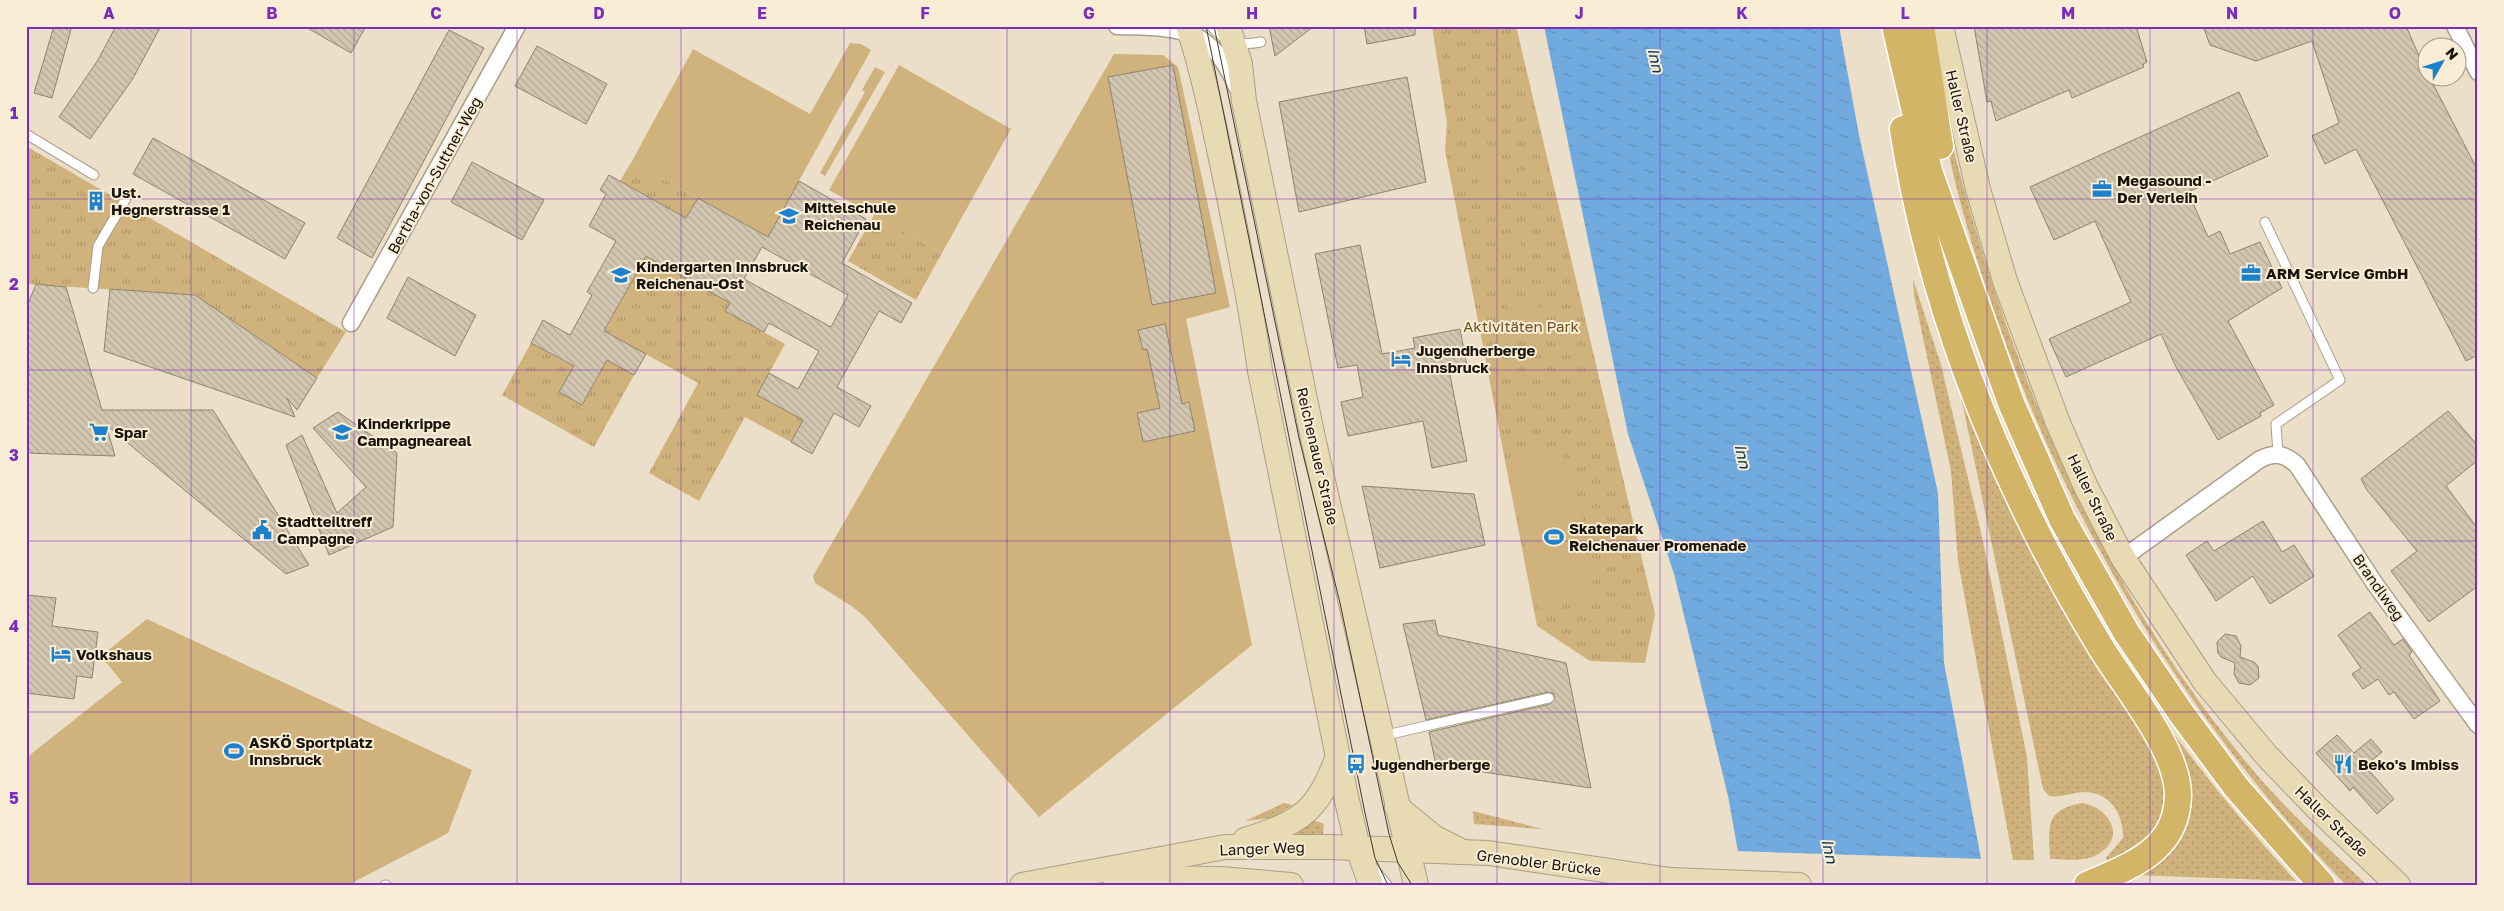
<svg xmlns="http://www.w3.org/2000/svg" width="2504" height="911" font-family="'Golos Text',sans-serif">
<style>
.grass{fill:url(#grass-dots)}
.park{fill:url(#park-tufts)}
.pitch{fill:#cfb27c}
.water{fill:url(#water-ripples)}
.pier{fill:#ecdfc9}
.building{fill:url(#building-back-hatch);stroke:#8e836e;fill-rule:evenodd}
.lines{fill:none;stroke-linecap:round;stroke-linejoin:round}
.lane-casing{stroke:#aa9f89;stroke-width:11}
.street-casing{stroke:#aa9f89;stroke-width:19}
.secondary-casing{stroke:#aa9f89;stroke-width:26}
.primary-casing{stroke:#fff;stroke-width:29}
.lane{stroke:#fff;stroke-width:9}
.street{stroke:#fff;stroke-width:16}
.secondary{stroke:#e8dab2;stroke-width:24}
.primary{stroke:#d2b566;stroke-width:26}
.tram{stroke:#403a2f;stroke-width:1}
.grid{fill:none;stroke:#7b2cbf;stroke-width:1;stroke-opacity:0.55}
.labels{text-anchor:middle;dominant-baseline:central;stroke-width:4;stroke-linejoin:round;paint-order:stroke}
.street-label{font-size:15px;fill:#18140c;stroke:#f9edd6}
.poi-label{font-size:15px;font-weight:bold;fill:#18140c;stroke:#f9edd6;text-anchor:start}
.park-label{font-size:15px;fill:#6b521e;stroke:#f9edd6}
.water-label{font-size:16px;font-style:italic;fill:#063355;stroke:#f9edd6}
.neatline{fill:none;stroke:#7b2cbf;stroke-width:2}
.grid-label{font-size:16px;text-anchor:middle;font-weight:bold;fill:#7b2cbf}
</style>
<defs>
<pattern id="grass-dots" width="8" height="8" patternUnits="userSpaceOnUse" patternTransform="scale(1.25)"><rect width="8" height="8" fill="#cfb27c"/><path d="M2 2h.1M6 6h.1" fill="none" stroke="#b1986a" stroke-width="1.8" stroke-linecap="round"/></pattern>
<pattern id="park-tufts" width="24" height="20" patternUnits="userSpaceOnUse" patternTransform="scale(1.25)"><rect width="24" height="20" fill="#cfb27c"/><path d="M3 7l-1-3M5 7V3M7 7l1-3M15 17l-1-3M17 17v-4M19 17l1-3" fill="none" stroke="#b1986a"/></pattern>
<pattern id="water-ripples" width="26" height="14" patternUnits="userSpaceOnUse" patternTransform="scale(1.25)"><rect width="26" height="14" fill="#71aade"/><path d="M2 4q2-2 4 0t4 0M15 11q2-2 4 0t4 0" fill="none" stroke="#6191bd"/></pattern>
<pattern id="building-back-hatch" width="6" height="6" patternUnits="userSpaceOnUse" patternTransform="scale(1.25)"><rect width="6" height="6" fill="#d2c6b0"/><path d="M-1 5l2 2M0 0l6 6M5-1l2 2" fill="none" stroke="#b4a996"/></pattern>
</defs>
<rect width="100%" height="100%" fill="#ecdfc9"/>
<!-- grass -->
<g class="grass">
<path d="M1941,115L1949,131C2006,363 2098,585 2252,769C2287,811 2328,848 2367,885H2346C2192,726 2075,537 2000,328C1975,258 1954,188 1941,115Z"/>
<path d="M1944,260C1963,322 1983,382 2008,442C2075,604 2177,753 2296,881L2134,875C2143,866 2158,860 2168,850C2199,819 2184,773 2169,739L2081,598L2033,508L1981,387L1941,261Z"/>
<path d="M1913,279L1941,365L1982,537L2027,757L2034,860H2013L1958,561L1951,471L1914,295Z"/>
<path d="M1963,391L2162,767C2164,777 2169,792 2168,802C2163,835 2135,851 2107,862L2106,858L2123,838C2124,815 2110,792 2085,792C2073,792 2062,798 2049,796L2043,789L1960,392Z"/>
<path d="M1284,803L1293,805L1272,818L1245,821Z"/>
<path d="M2082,803C2108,807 2127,836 2100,853C2085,863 2066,859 2050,859C2049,827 2044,810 2082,803Z"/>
<path d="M1473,811L1542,829L1474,824Z"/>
<path d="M1313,820L1324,824L1323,835L1297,834L1298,830Z"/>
</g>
<!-- park -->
<g class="park">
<path d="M1432,26H1516L1655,614L1645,663L1590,661L1537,626L1445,150L1447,123Z"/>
<path d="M26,146L346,332L317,378L195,295L26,284Z"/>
<path d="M632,161L698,198L686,218L620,181Z"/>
<path d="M874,215L942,253L916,300L848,261Z"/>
<path d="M646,256L730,303L726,311L785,344L757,395L791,414L795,408L806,415L791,442L745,417L699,501L649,473L698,383L613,336L603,334Z"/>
<path d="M531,343L565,362H576L559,392L582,405L601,372L604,358L634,375L594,447L502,395Z"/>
</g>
<!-- pitch -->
<g class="pitch">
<path d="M850,43L861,44L871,50L768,237L632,161L693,49L810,114Z"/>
<path d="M1114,54L1163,55L1178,67L1230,307L1186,319L1252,645L1039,817L866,618L853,607L815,583L813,576Z"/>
<path d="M899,65L1011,129L942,253L829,190Z"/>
<path d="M875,67L885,72L825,176L820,173L865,92L862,90Z"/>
<path d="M1497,158L1508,196L1482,203L1473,163Z"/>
<path d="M1518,232L1522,251L1508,254L1504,234Z"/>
<path d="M1537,299L1544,329L1512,335L1506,304Z"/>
<path d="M1556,445L1574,476L1595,594L1537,608L1513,479L1520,451Z"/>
<path d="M147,619L472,770L448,833L348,885H26V758L122,682L101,656Z"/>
</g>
<!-- water -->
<path class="water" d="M1544,26H1839L1859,135L1938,493L1944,663L1986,885H1744L1728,796L1674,574L1628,434Z"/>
<!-- pier -->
<path class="pier" d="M1735,851L1984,859L1988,885H1742Z"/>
<!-- building -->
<g class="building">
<path d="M54,26H72L52,98L34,93Z"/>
<path d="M116,26H161L132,80L90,139L59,117L98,60Z"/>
<path d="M304,26H366L351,53Z"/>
<path d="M1269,26H1314L1275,56Z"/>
<path d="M1364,26H1415V35L1367,44Z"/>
<path d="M1974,26H2136L2147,62L2143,64L2144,67L2072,98L2069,90L1996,121L1991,101L1987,102Z"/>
<path d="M2203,26H2406L2426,72V78H2430L2478,171V355L2466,361L2356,149L2325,164L2312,136L2339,123L2312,41L2256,61L2210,45Z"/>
<path d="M449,30L484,48L372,258L337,238Z"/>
<path d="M537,46L607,84L586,124L515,86Z"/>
<path d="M1173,65L1216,293L1152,305L1108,77Z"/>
<path d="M1407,77L1426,182L1299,212L1279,102Z"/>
<path d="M2239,92L2268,156L2188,192L2208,237L2220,231L2230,254L2260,242L2282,288L2228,321L2274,405L2260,413L2261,416L2218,440L2176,367L2161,334L2066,377L2049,339L2131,302L2095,221L2054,240L2030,187Z"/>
<path d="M153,138L305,223L285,259L133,174Z"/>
<path d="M472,162L544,200L522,240L451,202Z"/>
<path d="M609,175L686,218L698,198L768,237L799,181L866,219L842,263L912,303L901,323L879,311L837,387L871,406L859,427L834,413L812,454L791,442L803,420L757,395L769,373L798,389L819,351L769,323L764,332L725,311L730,303L646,256L604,331L646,354L634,375L607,360L582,405L559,392L574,366L531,343L543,320L570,335L592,295L587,292L616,241L589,226L606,194L600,190ZM762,247L848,295L831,327L744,279Z"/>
<path d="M1360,245L1382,354L1415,348L1413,338L1460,329L1467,366L1449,370L1467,461L1432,468L1423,421L1348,436L1341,402L1363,397L1357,365L1338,368L1315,254Z"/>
<path d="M408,277L476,315L455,356L387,318Z"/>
<path d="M36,284L66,287L102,410H213L309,565L286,574L106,425L115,456L26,453V309Z"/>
<path d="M110,289L195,295L317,378L297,410L287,398L295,417L104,351Z"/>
<path d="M1165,324L1182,404L1189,402L1195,431L1143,442L1137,413L1160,408L1147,349L1143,350L1138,330Z"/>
<path d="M2448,411L2478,446V460L2446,486L2478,529V586L2429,622L2391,571L2417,551L2367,490L2361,479Z"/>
<path d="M338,412L397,453L393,527L329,555L286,445L302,435L337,513L366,487L313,428Z"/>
<path d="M1362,486L1474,494L1485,545L1380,568Z"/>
<path d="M2263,521L2282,552L2294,545L2314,576L2270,604L2253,576L2216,601L2186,555L2207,541L2214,551Z"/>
<path d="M26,595L56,598L52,626L98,632L92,678L77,676L74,699L26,693Z"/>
<path d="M2370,612L2394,645L2403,639L2412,652L2409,655L2440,701L2414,719L2394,692L2389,695L2378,679L2363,689L2352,674L2361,668L2338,635Z"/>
<path d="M1435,620L1438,635L1566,663L1591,788L1436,765L1429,732L1550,704L1555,697L1553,693L1548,692L1426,720L1403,624Z"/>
<path d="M2225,634L2236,636L2241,646L2240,657L2254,662L2258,666L2259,678L2250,685L2239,683L2234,674L2235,663L2221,657L2218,653L2217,642Z"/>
<path d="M2337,735L2354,753L2371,739L2382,752L2365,766L2394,799L2377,814L2353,787L2350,791L2316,753Z"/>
</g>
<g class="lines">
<defs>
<g id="lane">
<path d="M1211,26C1225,42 1240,46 1261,42"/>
<path d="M26,134L94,175"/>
<path d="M2265,222L2340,380L2276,424L2278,454"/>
<path d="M93,288L98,246L128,195"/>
<path d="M1382,736L1549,698"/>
<path d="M1375,870L1387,885"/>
<path d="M385,885H386"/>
</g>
<g id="street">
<path d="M1117,26C1177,28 1210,24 1237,87"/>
<path d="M2455,26L2478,72"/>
<path d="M351,323L517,26"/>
<path d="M2123,558L2259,460C2274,452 2284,453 2297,465L2375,584L2478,725"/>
</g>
<g id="secondary">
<path d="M1188,26C1206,81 1216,136 1228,192C1240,252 1252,311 1260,371L1345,792L1358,848L1371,885"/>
<path d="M1228,26L1240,64L1244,101L1313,438L1416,885"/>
<path d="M1941,26L1978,189L2005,281L2058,423L2086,487L2123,558L2205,682L2267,756L2317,808L2398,885"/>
<path d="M1397,807L1435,838L1459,850"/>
<path d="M1245,840C1302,822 1317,812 1338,756"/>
<path d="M1115,878L1221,879L1291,885"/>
<path d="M1022,885L1225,847H1329L1488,853L1671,880L1799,885"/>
</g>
<g id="primary">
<path d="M1895,26L1929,171L2011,403L2062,519L2126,632L2181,713L2236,787L2322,885"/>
<path d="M1921,26L1940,146"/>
<path d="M1903,129C1923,258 1966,387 2023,505C2046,553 2072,600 2100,646C2124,686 2177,747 2178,794C2178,851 2130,866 2087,885"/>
</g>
</defs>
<!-- lane casing -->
<use href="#lane" class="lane-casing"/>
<!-- street casing -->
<use href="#street" class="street-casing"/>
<!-- secondary casing -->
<use href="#secondary" class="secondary-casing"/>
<!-- primary casing -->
<use href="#primary" class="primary-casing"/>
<!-- lane -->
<use href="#lane" class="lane"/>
<!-- street -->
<use href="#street" class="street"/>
<!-- secondary -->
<use href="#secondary" class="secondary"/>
<!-- primary -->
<use href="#primary" class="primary"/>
<!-- tram -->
<g class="tram">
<path d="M1206,26L1365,813L1375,858L1388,885"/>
<path d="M1214,26L1299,438L1340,603L1389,834L1398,863L1412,885"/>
</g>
</g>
<!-- grid -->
<path class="grid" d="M191,26V885M354,26V885M517,26V885M681,26V885M844,26V885M1007,26V885M1170,26V885M1334,26V885M1497,26V885M1660,26V885M1823,26V885M1987,26V885M2150,26V885M2313,26V885M26,199H2478M26,370H2478M26,541H2478M26,712H2478"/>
<!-- icons -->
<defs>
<symbol id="office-bare" viewBox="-9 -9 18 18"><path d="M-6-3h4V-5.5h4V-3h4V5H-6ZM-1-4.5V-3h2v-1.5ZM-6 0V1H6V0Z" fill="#1c82cd" stroke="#f9edd6" stroke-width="2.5" paint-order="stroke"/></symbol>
<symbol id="building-bare" viewBox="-9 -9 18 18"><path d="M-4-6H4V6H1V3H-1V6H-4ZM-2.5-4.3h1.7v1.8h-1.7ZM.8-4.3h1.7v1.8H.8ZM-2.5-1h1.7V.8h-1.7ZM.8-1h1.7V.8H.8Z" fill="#1c82cd" stroke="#f9edd6" stroke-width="2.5" paint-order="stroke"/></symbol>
<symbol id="school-bare" viewBox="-9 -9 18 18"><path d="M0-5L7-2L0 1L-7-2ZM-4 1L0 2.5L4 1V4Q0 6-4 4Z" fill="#1c82cd" stroke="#f9edd6" stroke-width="2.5" paint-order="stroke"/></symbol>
<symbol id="hotel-bare" viewBox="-9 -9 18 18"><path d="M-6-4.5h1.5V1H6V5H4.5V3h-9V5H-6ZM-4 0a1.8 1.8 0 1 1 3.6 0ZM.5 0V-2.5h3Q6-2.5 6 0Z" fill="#1c82cd" stroke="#f9edd6" stroke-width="2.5" paint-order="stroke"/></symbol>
<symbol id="supermarket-bare" viewBox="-9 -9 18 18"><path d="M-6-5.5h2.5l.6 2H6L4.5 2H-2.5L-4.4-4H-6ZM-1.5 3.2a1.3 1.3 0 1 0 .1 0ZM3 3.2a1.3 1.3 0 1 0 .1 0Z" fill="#1c82cd" stroke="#f9edd6" stroke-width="2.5" paint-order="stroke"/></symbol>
<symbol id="civic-bare" viewBox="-9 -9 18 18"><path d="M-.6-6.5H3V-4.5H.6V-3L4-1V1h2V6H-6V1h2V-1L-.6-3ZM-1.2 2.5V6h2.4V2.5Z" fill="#1c82cd" stroke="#f9edd6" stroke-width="2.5" paint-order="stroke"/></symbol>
<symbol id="stadium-bare" viewBox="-9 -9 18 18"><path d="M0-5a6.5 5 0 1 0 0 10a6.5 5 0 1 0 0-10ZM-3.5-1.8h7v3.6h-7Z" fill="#1c82cd" stroke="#f9edd6" stroke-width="2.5" paint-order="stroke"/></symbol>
<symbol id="bus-bare" viewBox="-9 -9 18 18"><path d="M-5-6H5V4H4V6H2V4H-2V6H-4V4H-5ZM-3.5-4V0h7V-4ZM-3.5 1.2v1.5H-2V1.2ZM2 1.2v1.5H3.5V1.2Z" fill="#1c82cd" stroke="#f9edd6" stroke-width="2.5" paint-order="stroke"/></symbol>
<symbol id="restaurant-bare" viewBox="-9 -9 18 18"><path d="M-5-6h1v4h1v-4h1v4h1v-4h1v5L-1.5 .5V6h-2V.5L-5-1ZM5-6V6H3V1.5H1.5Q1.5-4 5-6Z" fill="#1c82cd" stroke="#f9edd6" stroke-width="2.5" paint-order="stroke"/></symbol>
</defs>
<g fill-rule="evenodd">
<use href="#office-bare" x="2088" y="175" width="28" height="28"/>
<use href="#building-bare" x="82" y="187" width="28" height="28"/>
<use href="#school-bare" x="775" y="202" width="28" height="28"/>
<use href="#office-bare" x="2237" y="259" width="28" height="28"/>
<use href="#school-bare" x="607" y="261" width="28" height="28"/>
<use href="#hotel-bare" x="1387" y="345" width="28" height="28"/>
<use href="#supermarket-bare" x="85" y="418" width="28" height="28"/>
<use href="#school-bare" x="328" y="418" width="28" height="28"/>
<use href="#civic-bare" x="248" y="516" width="28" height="28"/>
<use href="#stadium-bare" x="1540" y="523" width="28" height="28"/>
<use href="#hotel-bare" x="47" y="640" width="28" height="28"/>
<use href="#stadium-bare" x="220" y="737" width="28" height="28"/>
<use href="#bus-bare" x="1342" y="750" width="28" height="28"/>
<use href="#restaurant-bare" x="2329" y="750" width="28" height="28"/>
</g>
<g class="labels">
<!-- street labels -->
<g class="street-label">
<text transform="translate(1962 116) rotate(77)">Haller Straße</text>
<text transform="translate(434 175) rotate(-61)">Bertha-von-Suttner-Weg</text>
<text transform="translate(1318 456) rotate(77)">Reichenauer Straße</text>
<text transform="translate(2093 497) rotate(64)">Haller Straße</text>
<text transform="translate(2379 587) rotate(55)">Brandlweg</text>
<text transform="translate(2332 821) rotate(44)">Haller Straße</text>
<text transform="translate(1262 848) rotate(-2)">Langer Weg</text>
<text transform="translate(1539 862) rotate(7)">Grenobler Brücke</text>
</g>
<!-- poi labels -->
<g class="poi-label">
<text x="2117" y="180">Megasound -<tspan x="2117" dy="17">Der Verleih</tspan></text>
<text x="111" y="192">Ust.<tspan x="111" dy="17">Hegnerstrasse 1</tspan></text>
<text x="804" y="207">Mittelschule<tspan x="804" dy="17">Reichenau</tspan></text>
<text x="636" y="266">Kindergarten Innsbruck<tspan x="636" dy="17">Reichenau-Ost</tspan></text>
<text x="2266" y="273">ARM Service GmbH</text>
<text x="1416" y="350">Jugendherberge<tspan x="1416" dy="17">Innsbruck</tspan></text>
<text x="357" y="423">Kinderkrippe<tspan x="357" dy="17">Campagneareal</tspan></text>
<text x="114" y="432">Spar</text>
<text x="277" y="521">Stadtteiltreff<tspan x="277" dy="17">Campagne</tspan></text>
<text x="1569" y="528">Skatepark<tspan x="1569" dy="17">Reichenauer Promenade</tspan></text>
<text x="76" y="654">Volkshaus</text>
<text x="249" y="742">ASKÖ Sportplatz<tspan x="249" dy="17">Innsbruck</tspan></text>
<text x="1371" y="764">Jugendherberge</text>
<text x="2358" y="764">Beko's Imbiss</text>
</g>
<!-- park labels -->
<g class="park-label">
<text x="1521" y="326">Aktivitäten Park</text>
</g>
<!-- water labels -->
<g class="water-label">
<text transform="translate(1656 60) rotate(78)">Inn</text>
<text transform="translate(1743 456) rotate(78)">Inn</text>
<text transform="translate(1830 851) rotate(78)">Inn</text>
</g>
</g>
<!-- border -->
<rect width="2504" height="911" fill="none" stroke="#f9edd6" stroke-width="55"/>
<!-- north arrow -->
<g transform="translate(2442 62) rotate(51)"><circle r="24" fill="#f9edd6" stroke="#9f9685"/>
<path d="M0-4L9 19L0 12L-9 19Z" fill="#1c82cd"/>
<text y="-8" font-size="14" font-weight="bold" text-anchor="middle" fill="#18140c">N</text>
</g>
<rect x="28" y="28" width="2448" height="856" class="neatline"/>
<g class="grid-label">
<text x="109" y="19">A</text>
<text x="272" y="19">B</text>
<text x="436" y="19">C</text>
<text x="599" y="19">D</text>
<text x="762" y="19">E</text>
<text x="925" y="19">F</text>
<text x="1089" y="19">G</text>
<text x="1252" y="19">H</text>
<text x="1415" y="19">I</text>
<text x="1579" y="19">J</text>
<text x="1742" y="19">K</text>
<text x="1905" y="19">L</text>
<text x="2068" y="19">M</text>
<text x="2232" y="19">N</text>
<text x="2395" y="19">O</text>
<text x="14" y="119">1</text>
<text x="14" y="290">2</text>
<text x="14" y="461">3</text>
<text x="14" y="632">4</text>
<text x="14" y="804">5</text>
</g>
</svg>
